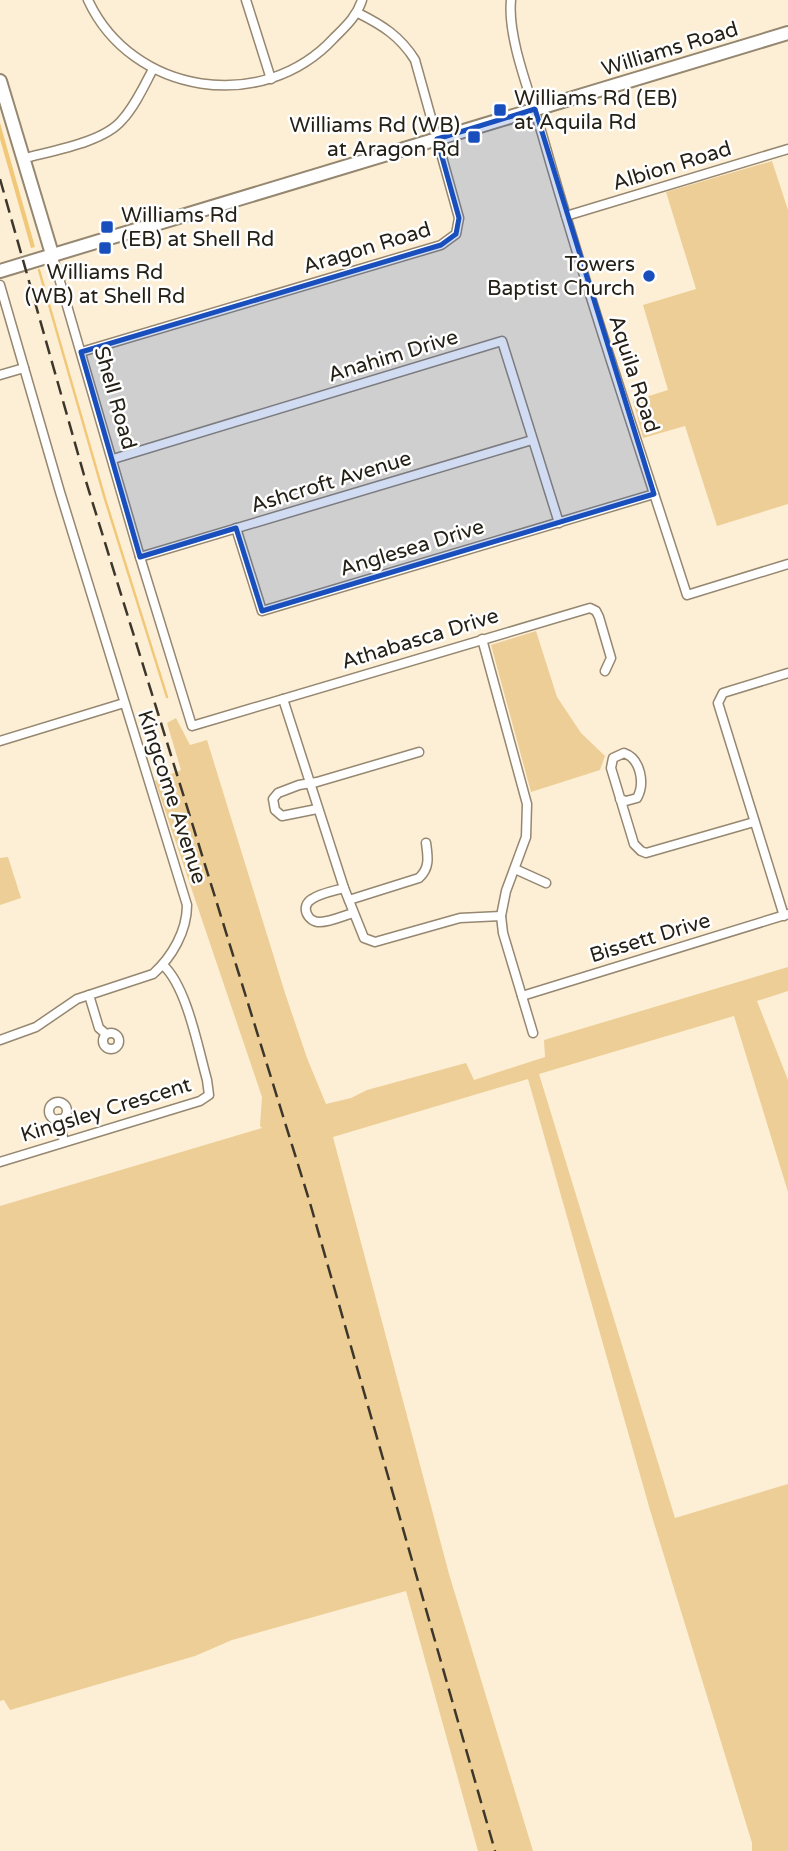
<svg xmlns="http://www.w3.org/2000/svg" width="788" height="1851" font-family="'Varela Round',sans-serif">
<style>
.green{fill:#edce96}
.water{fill:#f1c778}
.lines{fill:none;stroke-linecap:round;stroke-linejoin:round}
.stream{stroke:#f1c778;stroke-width:2.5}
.street-casing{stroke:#958770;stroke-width:11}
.secondary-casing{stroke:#958770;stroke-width:16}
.street{stroke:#fff;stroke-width:8}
.secondary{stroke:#fff;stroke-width:12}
.rail{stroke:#3d372b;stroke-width:2.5;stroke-dasharray:14 7;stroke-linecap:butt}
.marked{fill:#194fbc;fill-opacity:0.2;stroke:#194fbc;stroke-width:5;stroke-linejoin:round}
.poi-dot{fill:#194fbc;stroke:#fefefe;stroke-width:2.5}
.labels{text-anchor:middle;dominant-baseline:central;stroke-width:5;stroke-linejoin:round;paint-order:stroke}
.street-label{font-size:21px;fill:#252016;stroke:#fefefe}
.poi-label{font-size:21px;fill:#252016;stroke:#fefefe;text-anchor:start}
</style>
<rect width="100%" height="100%" fill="#fdefd5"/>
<!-- green -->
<g class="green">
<path d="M772,161L788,210V504L717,526L685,426L643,438L633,401L668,390L643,305L696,289L666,192Z"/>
<path d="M536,631L557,697L581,733L605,756L600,770L531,792L491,645Z"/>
<path d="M176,718L190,745L207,740L285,993L307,1058L326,1104L351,1098L367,1090L466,1063L474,1080L545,1057L544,1040L788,967V991L757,1001L788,1080V1192L734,1016L539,1074L675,1518L788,1484V1851H752V1843L650,1510L528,1079L333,1137L449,1574L533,1851H478L406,1591L232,1640L195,1656L10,1710L4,1700L0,1701V1206L262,1128L260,1126L262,1097L155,781L181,770L167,723Z"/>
<path d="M8,857L21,898L0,905V858Z"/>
</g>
<!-- water -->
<path class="water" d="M0,123L35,247L31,248L0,139Z"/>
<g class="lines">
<!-- stream -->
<path class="stream" d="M39,270L105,499L167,697"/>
<defs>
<g id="street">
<path d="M88,0C132,95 263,115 334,38C346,26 357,16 362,0"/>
<path d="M246,0L271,79"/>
<path d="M511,0C507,38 531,96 542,134C586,289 637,441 687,595L788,564"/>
<path d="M22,159C50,151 103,143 122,120C135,106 144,86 153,69"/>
<path d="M566,216L788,149"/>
<path d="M52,254L140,557L192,726L590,608L596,611L599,617L611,658L605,671"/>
<path d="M0,285L60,492L187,905C187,931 172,957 153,974L77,999L36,1027L0,1040"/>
<path d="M81,352L441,245L456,234L459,218L415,60C400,36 382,25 358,13"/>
<path d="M0,375L24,368"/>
<path d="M113,459L502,341L559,523"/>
<path d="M236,528L262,611L654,494"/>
<path d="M140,557L532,440"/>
<path d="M482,639L527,804L526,837L506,891L501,916L503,933L533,1033"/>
<path d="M283,699L344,888L364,938L375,942L460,918L501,916"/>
<path d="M0,741L124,703"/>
<path d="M620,799L626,801L637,798C645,784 641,759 624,753L613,758L611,768L634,844L641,851L646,853L754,822"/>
<path d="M317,809L282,816L275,810L273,799L278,793L299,785L317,782L419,752"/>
<path d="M515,869L546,883"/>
<path d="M344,888C334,891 321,893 312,899C300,906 307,922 320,922C330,922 343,916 353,913"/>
<path d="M349,900L419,878C430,868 428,857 426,843"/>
<path d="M784,916L718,703L723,693L788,673"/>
<path d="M89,995L99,1028L106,1034"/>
<path d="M522,996L788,914"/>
<circle cx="111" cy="1041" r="8"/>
<circle cx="58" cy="1111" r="9"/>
<path d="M59,1119L64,1142"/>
<path d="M0,1162L200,1101L209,1095L207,1080C198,1048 187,987 163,965"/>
</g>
<g id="secondary">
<path d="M0,81L52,254"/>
<path d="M0,271L788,33"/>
</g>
</defs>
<!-- street casing -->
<use href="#street" class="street-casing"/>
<!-- secondary casing -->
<use href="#secondary" class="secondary-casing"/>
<!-- street -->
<use href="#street" class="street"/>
<!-- secondary -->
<use href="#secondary" class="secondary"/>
<!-- rail -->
<path class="rail" d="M0,179L84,475L310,1203L495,1851"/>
</g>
<!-- marked area -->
<path class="marked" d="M535,109L654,494L262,611L236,528L140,557L81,352L441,245L456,234L459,218L437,139Z"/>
<!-- markers -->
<g class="poi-dot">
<rect x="493" y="103" width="14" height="14" rx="3.5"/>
<rect x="467" y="130" width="14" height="14" rx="3.5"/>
<rect x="100" y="220" width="14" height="14" rx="3.5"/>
<rect x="98" y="241" width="14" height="14" rx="3.5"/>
<circle cx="649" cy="276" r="7"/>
</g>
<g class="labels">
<!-- street labels -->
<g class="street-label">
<text transform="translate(670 49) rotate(-17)">Williams Road</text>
<text transform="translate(672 166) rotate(-17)">Albion Road</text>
<text transform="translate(367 248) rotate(-17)">Aragon Road</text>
<text transform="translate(393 356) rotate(-17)">Anahim Drive</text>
<text transform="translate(634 374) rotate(72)">Aquila Road</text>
<text transform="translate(115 398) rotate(74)">Shell Road</text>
<text transform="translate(331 482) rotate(-17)">Ashcroft Avenue</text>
<text transform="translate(412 548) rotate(-17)">Anglesea Drive</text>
<text transform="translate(420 639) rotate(-17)">Athabasca Drive</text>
<text transform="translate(172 797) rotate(72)">Kingcome Avenue</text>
<text transform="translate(650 938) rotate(-17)">Bissett Drive</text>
<text transform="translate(106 1110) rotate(-17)">Kingsley Crescent</text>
</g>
<!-- poi labels -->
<g class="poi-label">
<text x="514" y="98">Williams Rd (EB)<tspan x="514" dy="24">at Aquila Rd</tspan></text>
<text x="460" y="125" text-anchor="end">Williams Rd (WB)<tspan x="460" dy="24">at Aragon Rd</tspan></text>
<text x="121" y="215">Williams Rd<tspan x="121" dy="24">(EB) at Shell Rd</tspan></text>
<text x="635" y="264" text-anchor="end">Towers<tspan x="635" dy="24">Baptist Church</tspan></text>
<text x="105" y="272" text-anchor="middle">Williams Rd<tspan x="105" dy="24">(WB) at Shell Rd</tspan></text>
</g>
</g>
</svg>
